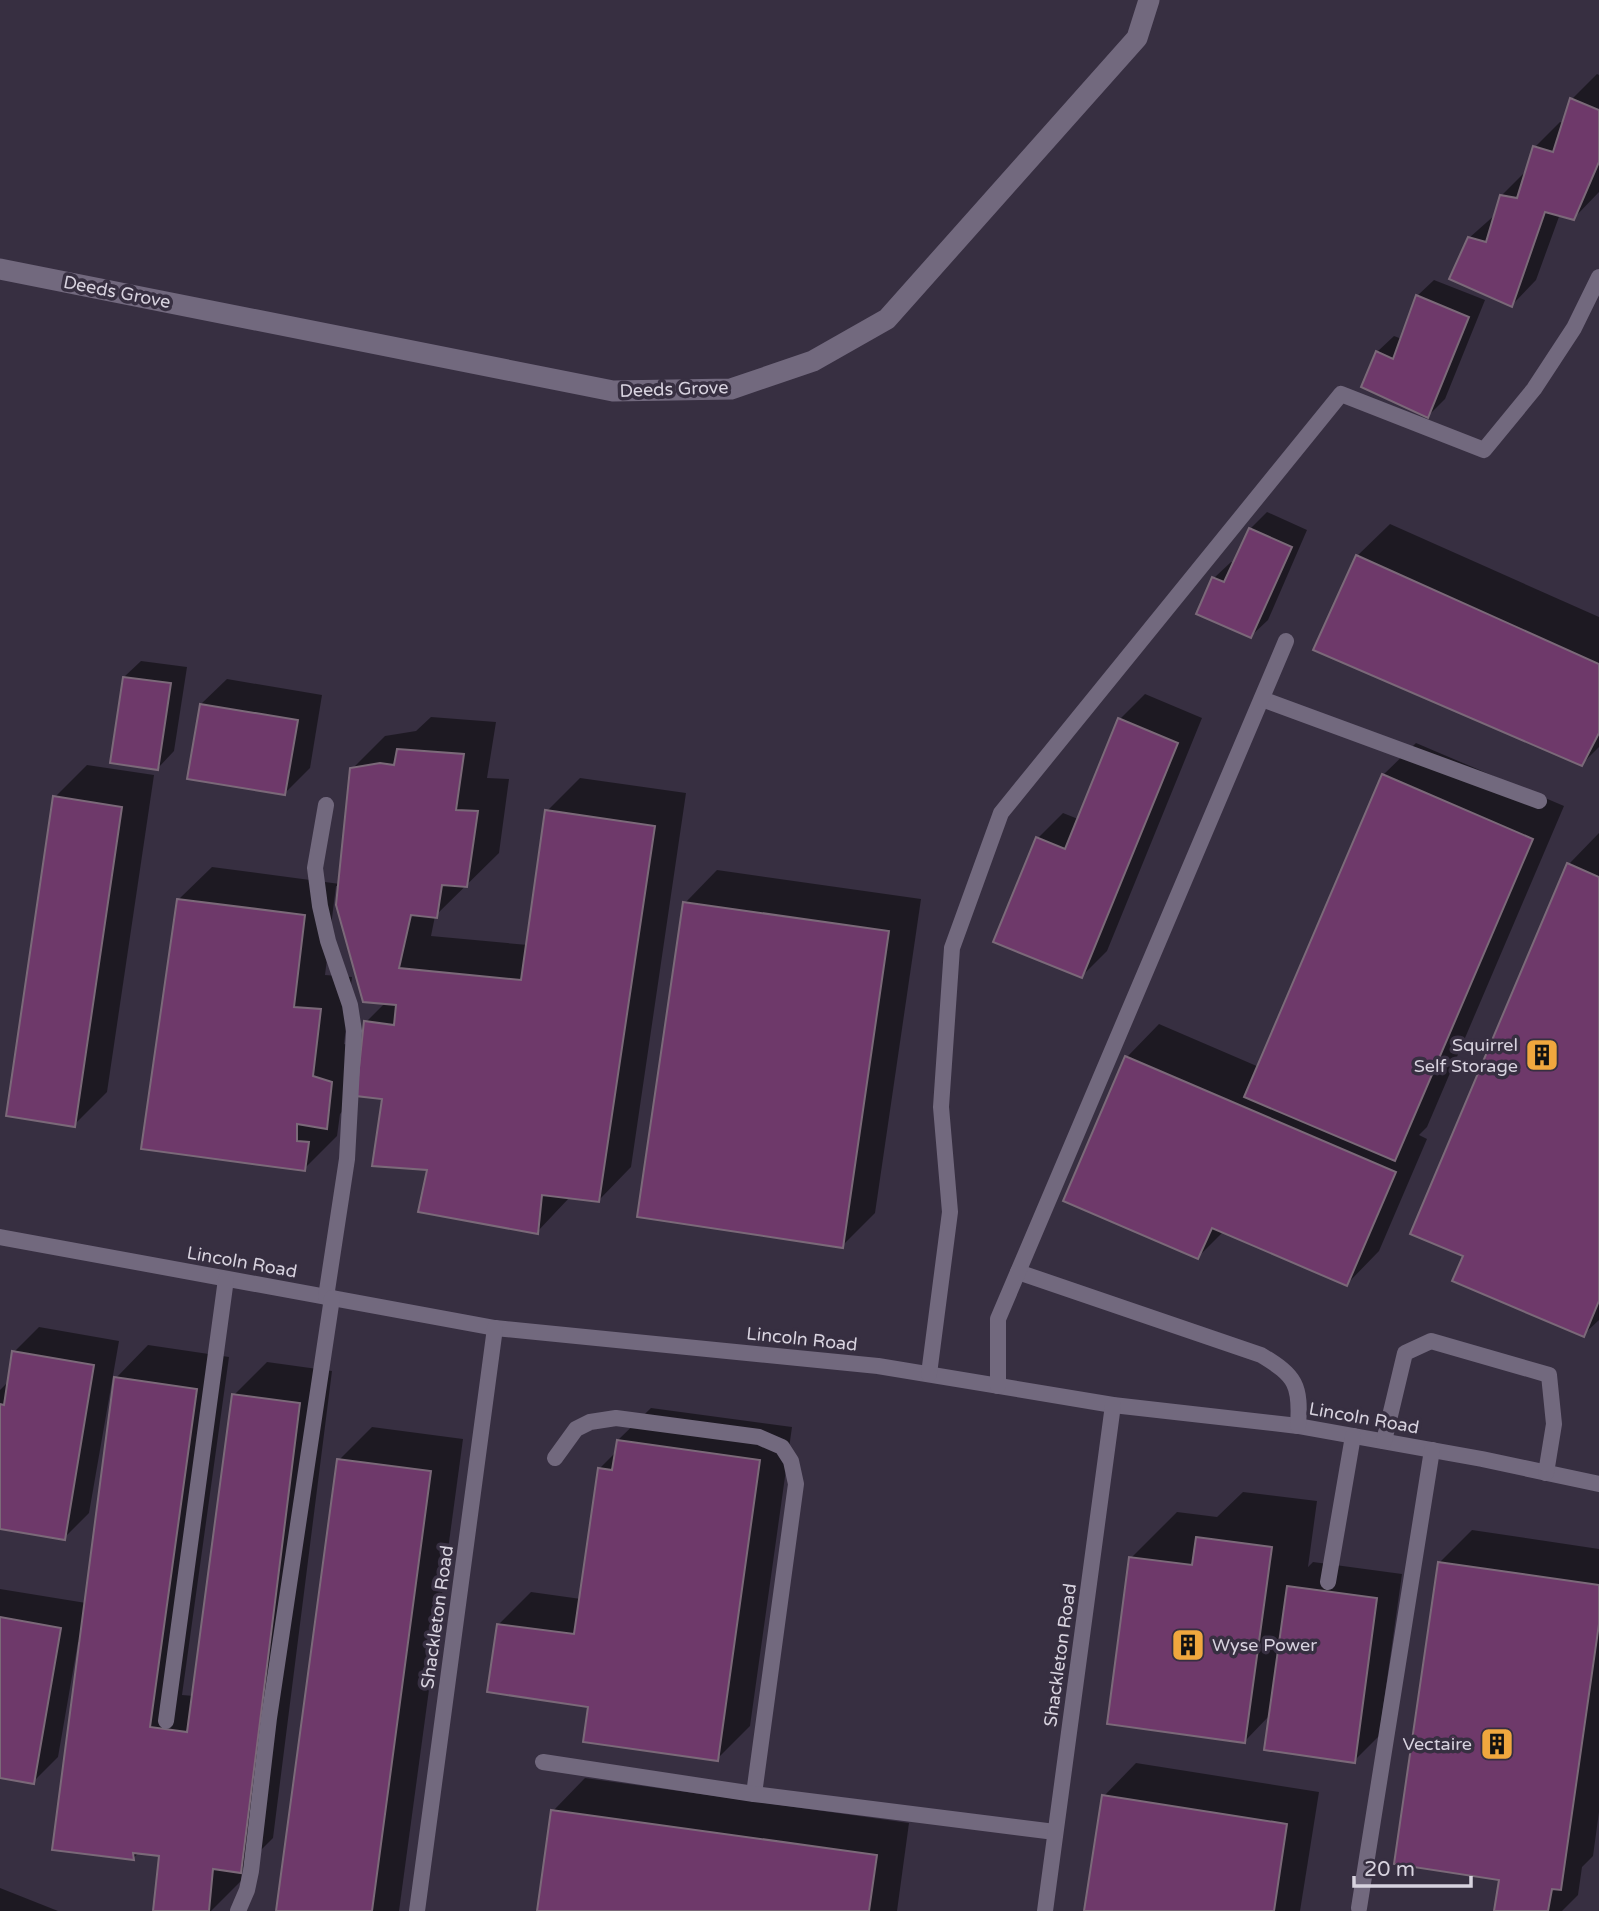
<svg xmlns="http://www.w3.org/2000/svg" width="1599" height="1911" font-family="'Varela Round',sans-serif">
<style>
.shadow{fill:#0007;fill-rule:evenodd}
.building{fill:#6e396a;stroke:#7b6979;stroke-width:2}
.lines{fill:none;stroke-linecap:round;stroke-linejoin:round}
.lane{stroke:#72697e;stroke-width:16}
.street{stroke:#72697e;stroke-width:21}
.labels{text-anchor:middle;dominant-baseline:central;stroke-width:7;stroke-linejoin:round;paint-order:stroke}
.street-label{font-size:18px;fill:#d8d3df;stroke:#372f41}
.poi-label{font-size:18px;fill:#d8d3df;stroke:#372f41;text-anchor:end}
</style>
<rect width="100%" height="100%" fill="#372f41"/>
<!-- shadow -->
<g class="shadow">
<path d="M1597,74L1599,75V192L1574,218L1560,214L1536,280L1512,305L1469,238L1496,214L1501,196L1526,171L1535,147L1560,122L1564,123L1572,99Z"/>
<path d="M1434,280L1485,300L1445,399L1428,416L1377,352L1394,336L1402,339L1417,296Z"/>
<path d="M1267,512L1307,530L1268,620L1251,636L1214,578L1231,562L1235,564L1250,529Z"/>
<path d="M1390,524L1599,617V747L1582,764L1357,556Z"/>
<path d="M141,661L187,667L174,751L158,768L124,677Z"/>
<path d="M227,679L322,695L310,768L285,793L201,704Z"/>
<path d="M1145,694L1202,718L1107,951L1082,976L995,941L1038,838L1063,813L1078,819L1120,719Z"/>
<path d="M431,717L496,722L487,778L509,779L499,853L435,916L431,936L528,945L547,811L580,778L686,793L631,1167L599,1200L570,1197L537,1232L429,1168L384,1098L359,1094L340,1114L337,1136L304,1169L179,899L212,867L340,884L352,769L385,736L416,731ZM336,886H340L385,1003L366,1022L363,1049L344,1044L352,977L325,975Z"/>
<path d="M1416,743L1564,806L1427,1127L1419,1135L1427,1139L1379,1251L1347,1284L1224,1231L1198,1257L1065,1200L1127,1057L1159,1024L1259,1067L1383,775Z"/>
<path d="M87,765L154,775L107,1092L74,1125L55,797Z"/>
<path d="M1599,833V1320L1583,1335L1465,1255L1569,864Z"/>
<path d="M717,870L921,899L875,1213L842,1246L685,903Z"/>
<path d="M39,1327L119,1341L89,1513L64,1538L0,1527V1390L9,1381L14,1352Z"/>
<path d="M148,1345L229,1357L182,1695L194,1696L234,1395L267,1362L332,1371L273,1838L242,1869L241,1881L211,1911H155L161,1854L140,1852L133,1858L81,1642H78L58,1757L33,1782L0,1777V1589L86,1603L116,1378Z"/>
<path d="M651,1408L792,1427L750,1726L717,1759L590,1705L498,1625L531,1592L581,1599L599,1469L617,1451L618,1440Z"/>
<path d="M372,1427L463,1439L399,1911H278L339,1460Z"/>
<path d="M1243,1492L1317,1501L1308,1567L1313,1562L1402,1574L1379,1736L1354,1761L1270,1715L1245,1741L1131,1558L1177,1512L1217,1517Z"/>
<path d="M1472,1530L1599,1549V1812L1593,1856L1582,1867L1578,1895L1562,1911H1496L1501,1878L1439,1563Z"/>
<path d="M1136,1763L1319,1792L1300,1911H1086L1104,1796Z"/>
<path d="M585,1778L909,1823L897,1911H539L553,1811Z"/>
<path d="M0,1888L58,1911H0Z"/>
</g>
<!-- building -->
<g class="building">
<path d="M1570,98L1599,110V162L1574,220L1545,212L1512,307L1449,279L1468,237L1486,242L1500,195L1517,198L1533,146L1553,152Z"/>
<path d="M1416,295L1469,317L1428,418L1361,387L1376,351L1393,359Z"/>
<path d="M1249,528L1292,547L1251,638L1196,614L1212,577L1224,582Z"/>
<path d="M1356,555L1599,664V733L1582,766L1313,650Z"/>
<path d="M123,677L171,683L158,770L110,763Z"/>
<path d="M200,704L298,720L285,795L187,779Z"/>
<path d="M1118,718L1178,743L1082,978L993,942L1036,837L1065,849Z"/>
<path d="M397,749L464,754L456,810L478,811L467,887L442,885L437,918L411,915L399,968L521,980L545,810L655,826L599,1202L542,1195L538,1234L418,1212L427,1170L372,1166L382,1099L356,1096L364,1021L394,1025L396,1005L363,1002L336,905L350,768L380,763L394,765Z"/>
<path d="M1382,774L1533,839L1395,1161L1244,1097Z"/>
<path d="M53,796L122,807L75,1127L6,1116Z"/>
<path d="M1567,863L1599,877V1301L1584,1337L1452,1281L1463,1256L1410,1234Z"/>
<path d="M177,899L305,915L294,1007L321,1009L313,1076L332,1082L327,1129L297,1124V1141L309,1142L305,1171L141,1149Z"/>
<path d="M683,902L889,931L843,1248L637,1217Z"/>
<path d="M1125,1056L1396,1172L1347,1286L1212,1228L1198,1259L1063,1201Z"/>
<path d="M12,1351L94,1365L65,1540L0,1529V1404L4,1405Z"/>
<path d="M114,1377L197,1389L150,1727L187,1732L232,1394L300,1403L241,1873L213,1869L209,1911H153L159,1856L133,1853L134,1860L52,1850Z"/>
<path d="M617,1440L760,1460L718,1761L583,1742L588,1707L487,1692L497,1624L574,1634L598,1468L612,1470Z"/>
<path d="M337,1459L431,1471L372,1911H276Z"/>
<path d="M1196,1537L1272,1547L1245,1743L1107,1724L1129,1557L1192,1565Z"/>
<path d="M1438,1562L1599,1585V1624L1561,1890L1552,1889L1548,1911H1494L1499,1880L1394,1864Z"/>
<path d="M1287,1586L1377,1598L1355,1763L1264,1750Z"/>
<path d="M0,1617L61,1628L34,1784L0,1778Z"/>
<path d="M1102,1795L1287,1824L1274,1911H1084Z"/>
<path d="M551,1810L877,1855L869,1911H537Z"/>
</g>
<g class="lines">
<!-- lane -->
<g class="lane">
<path d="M1262,699L1539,801"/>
<path d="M0,1237L495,1328L878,1366L1113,1405L1298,1426L1482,1459L1599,1484"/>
<path d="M1018,1272L1261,1355C1296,1376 1301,1385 1298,1426"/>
<path d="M326,1297L347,1159L354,1031L350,1005L328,941L320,906L315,868L326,805"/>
<path d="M929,1374L950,1212L941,1107L952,948L1001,813L1341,394L1484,450L1534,389L1574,328L1599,277"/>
<path d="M998,1386V1319L1286,641"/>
<path d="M1384,1441L1405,1353L1431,1341L1549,1375L1554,1424L1546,1473"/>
<path d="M555,1458L576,1429L590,1422L616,1418L759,1437L782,1447L791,1461L796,1484L754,1794"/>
<path d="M1328,1582L1353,1436"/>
<path d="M166,1721L226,1279"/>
<path d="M543,1762L754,1794L1055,1832"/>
<path d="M1359,1908L1432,1450"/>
<path d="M238,1911L247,1890L251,1871L269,1718L332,1298"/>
<path d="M417,1911L495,1328"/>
<path d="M1045,1911L1113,1405"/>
</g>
<!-- street -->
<path class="street" d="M0,269L613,391L731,389L813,361L887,319L1137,38L1149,0"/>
</g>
<!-- icons -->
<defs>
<symbol id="building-square" viewBox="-11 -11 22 22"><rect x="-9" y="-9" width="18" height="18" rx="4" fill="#f0a73e" stroke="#372f41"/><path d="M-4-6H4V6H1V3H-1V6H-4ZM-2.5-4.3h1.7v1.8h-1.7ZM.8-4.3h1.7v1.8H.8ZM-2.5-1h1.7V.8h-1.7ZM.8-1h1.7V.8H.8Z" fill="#111"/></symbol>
</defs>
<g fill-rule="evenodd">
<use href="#building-square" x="1523" y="1036" width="38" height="38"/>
<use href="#building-square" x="1169" y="1626" width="38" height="38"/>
<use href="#building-square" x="1478" y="1725" width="38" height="38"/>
</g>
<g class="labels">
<!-- street labels -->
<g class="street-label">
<text transform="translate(117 292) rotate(11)">Deeds Grove</text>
<text transform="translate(674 389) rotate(-2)">Deeds Grove</text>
<text transform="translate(242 1262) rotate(10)">Lincoln Road</text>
<text transform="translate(802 1339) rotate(6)">Lincoln Road</text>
<text transform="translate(1364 1418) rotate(10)">Lincoln Road</text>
<text transform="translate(437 1617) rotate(-82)">Shackleton Road</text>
<text transform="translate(1060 1655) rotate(-82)">Shackleton Road</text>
</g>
<!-- poi labels -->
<g class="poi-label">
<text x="1518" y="1045">Squirrel<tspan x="1518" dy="21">Self Storage</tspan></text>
<text x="1212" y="1645" text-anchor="start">Wyse Power</text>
<text x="1472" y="1744">Vectaire</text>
</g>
</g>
<!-- scale -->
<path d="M1354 1876v10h117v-10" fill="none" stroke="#d8d3df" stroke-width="3.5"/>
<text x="1364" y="1876" font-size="21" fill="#d8d3df" stroke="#372f41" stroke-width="5" paint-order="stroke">20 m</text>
</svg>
